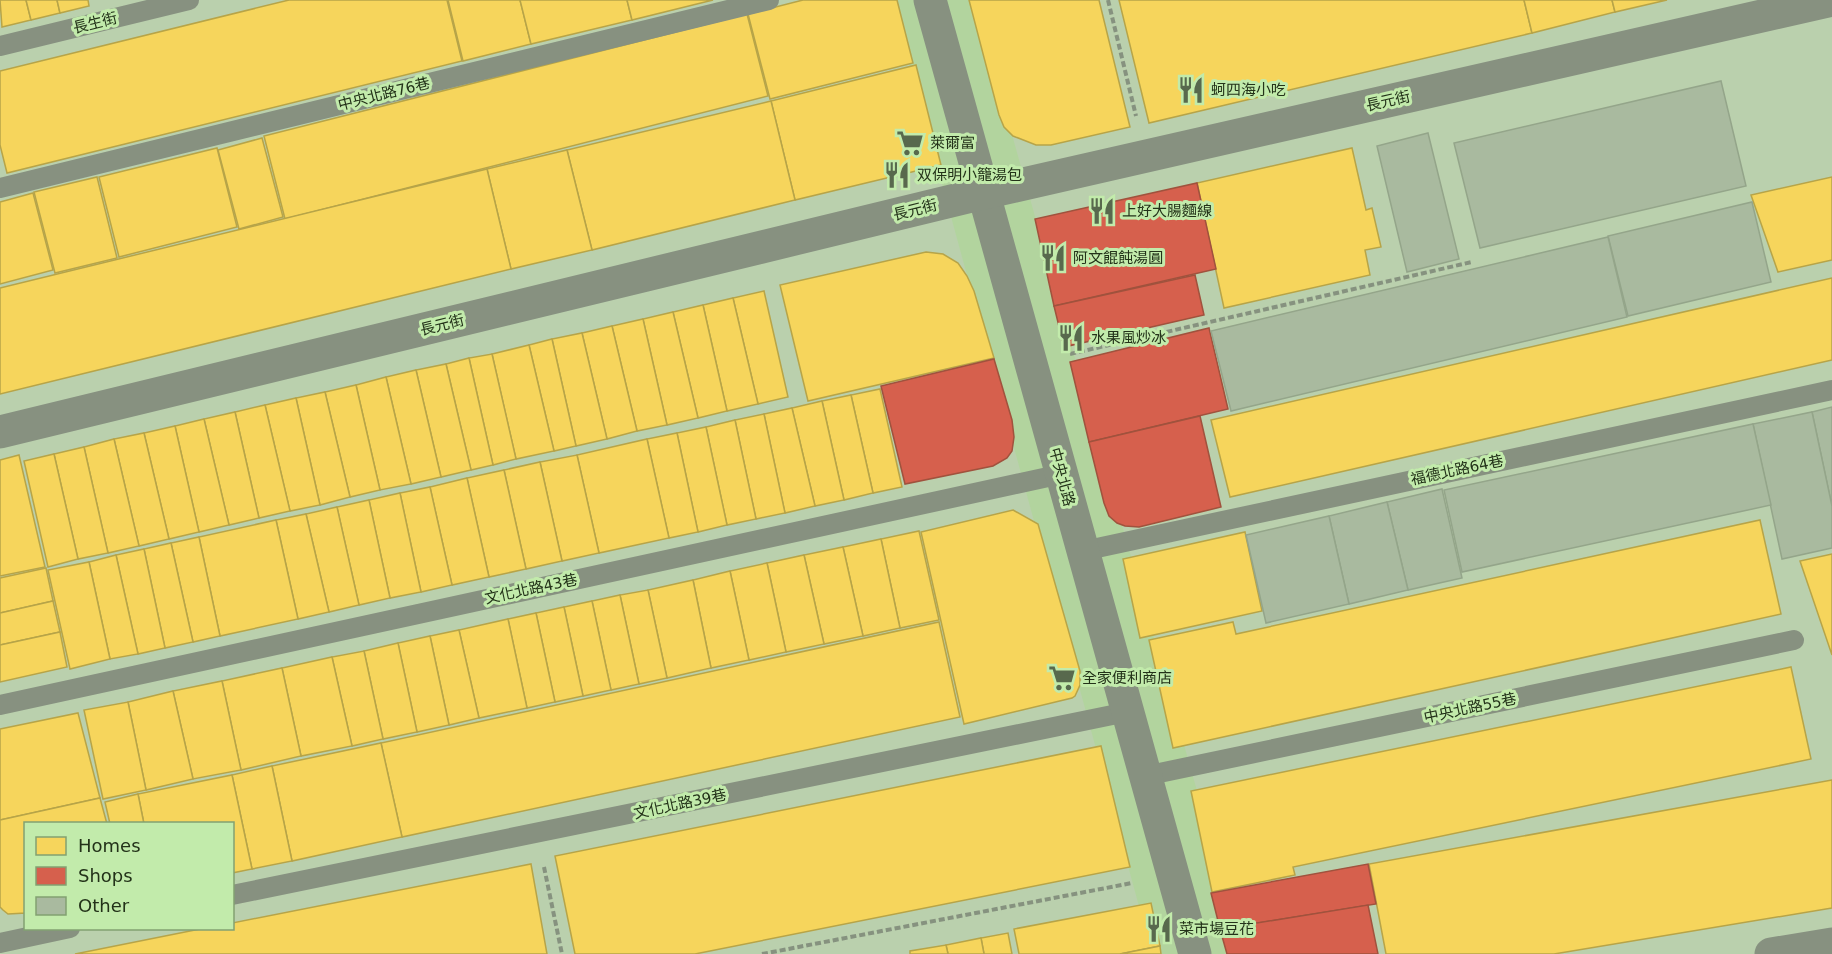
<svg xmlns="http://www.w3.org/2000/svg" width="1832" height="954" font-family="'DejaVu Sans','Noto Sans TC',sans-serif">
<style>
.built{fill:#b2d49e}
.homes{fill:#f6d55c;stroke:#b7a448;stroke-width:1.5}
.shops{fill:#d6604d;stroke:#a0523d;stroke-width:1.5}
.building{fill:#a9ba9f;stroke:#94a58a;stroke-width:1.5}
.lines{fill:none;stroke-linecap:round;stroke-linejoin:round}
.path{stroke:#86927f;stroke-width:4;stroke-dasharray:6 3;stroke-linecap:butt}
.service{stroke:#879180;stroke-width:20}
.minor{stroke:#879180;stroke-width:33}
.labels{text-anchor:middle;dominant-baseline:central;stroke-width:6;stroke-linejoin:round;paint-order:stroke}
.street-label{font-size:15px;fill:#233219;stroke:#c2ebab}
.poi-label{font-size:15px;fill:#233219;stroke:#c2ebab;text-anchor:start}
</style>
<rect width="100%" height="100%" fill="#bad0ad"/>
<!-- built -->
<path class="built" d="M892,0H974L1243,954H1152Z"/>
<!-- homes -->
<g class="homes">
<path d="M0,0H26L31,20L2,27Z"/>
<path d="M26,0H57L60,13L31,20Z"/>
<path d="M57,0H88L89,6L60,13Z"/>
<path d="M289,0H447L462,61L7,173L0,145V71Z"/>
<path d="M448,0H520L531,44L463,61Z"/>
<path d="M520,0H627L632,20L531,44Z"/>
<path d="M627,0H713L632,20Z"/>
<path d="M803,0H897L913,63L770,99L748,14Z"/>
<path d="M969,0H1099L1130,127L1051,145H1036L1013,136L1004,127L999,115Z"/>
<path d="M1119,0H1524L1532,33L1149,123Z"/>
<path d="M1524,0H1612L1615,12L1532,33Z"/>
<path d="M1612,0H1667L1615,12Z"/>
<path d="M747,14L768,96L285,219L264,136Z"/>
<path d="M916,65L941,165L795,200L771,101Z"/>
<path d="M771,101L795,200L592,250L567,150Z"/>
<path d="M262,138L283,217L239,229L218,150Z"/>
<path d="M217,148L237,227L119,257L99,177Z"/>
<path d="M1352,148L1366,210L1372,208L1381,247L1365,250L1370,275L1224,308L1197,183Z"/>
<path d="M567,150L592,250L511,269L487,169Z"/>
<path d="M487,169L511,269L0,394V288Z"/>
<path d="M97,177L117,258L55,273L34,192Z"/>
<path d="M1832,177V260L1778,272L1751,195Z"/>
<path d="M33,193L53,270L0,284V202Z"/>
<path d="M926,252L943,254L958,263L967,276L974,291L994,358L808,401L780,285Z"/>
<path d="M1832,278V360L1230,497L1211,420Z"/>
<path d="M764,291L788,397L758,404L733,298Z"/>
<path d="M733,298L758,404L727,411L703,305Z"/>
<path d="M703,305L727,411L698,418L673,312Z"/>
<path d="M673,312L698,418L667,425L643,319Z"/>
<path d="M643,319L667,425L637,431L612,326Z"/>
<path d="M612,326L637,431L607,439L582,333Z"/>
<path d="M582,333L607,439L576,446L552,339Z"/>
<path d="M552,339L576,446L554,451L529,345Z"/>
<path d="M529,345L554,451L516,459L492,354Z"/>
<path d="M492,354L516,459L493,465L469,358Z"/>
<path d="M469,358L493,465L471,470L446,364Z"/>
<path d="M446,364L471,470L441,477L416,370Z"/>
<path d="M416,370L441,477L411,484L386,377Z"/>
<path d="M386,377L411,484L380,490L356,385Z"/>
<path d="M356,385L380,490L350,497L325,392Z"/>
<path d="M880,389L902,487L873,493L851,395Z"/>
<path d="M325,392L350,497L320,505L296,398Z"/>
<path d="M851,395L873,493L844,500L822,401Z"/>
<path d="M296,398L320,505L290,511L265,405Z"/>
<path d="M822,401L844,500L815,506L792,408Z"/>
<path d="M265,405L290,511L259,518L235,412Z"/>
<path d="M792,408L815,506L785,513L764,414Z"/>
<path d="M235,412L259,518L229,525L204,419Z"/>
<path d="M764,414L785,513L756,519L735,420Z"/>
<path d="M204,419L229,525L199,532L175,426Z"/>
<path d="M735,420L756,519L727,525L706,427Z"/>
<path d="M175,426L199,532L169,539L144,433Z"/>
<path d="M706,427L727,525L698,532L677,433Z"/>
<path d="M144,433L169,539L139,546L114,439Z"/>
<path d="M677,433L698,532L669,538L647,439Z"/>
<path d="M114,439L139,546L108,553L84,447Z"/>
<path d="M647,439L669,538L599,553L577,455Z"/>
<path d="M84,447L108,553L78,559L54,454Z"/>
<path d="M54,454L78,559L48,567L24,461Z"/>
<path d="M19,455L45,567L0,576V460Z"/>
<path d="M577,455L599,553L562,561L540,462Z"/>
<path d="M540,462L562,561L526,569L504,470Z"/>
<path d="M504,470L526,569L489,577L467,478Z"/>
<path d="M467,478L489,577L452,585L430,487Z"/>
<path d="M430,487L452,585L421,592L400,493Z"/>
<path d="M400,493L421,592L390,598L369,500Z"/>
<path d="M369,500L390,598L359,605L337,507Z"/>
<path d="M337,507L359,605L329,612L306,514Z"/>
<path d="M1013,510L1038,524L1080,671V685L1075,696L1072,698L964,724L921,532Z"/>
<path d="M306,514L329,612L298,619L276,520Z"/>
<path d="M276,520L298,619L220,636L199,537Z"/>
<path d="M1760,520L1781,614L1173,748L1149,640L1233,622L1236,634Z"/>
<path d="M919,531L939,620L900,628L881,539Z"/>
<path d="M1245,532L1262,611L1140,638L1123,559Z"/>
<path d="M199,537L220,636L193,642L171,543Z"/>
<path d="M881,539L900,628L863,636L843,547Z"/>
<path d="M171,543L193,642L165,648L144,549Z"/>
<path d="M843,547L863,636L824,644L804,555Z"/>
<path d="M144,549L165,648L138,654L116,555Z"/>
<path d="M1832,554V655L1800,561Z"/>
<path d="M116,555L138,654L110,659L89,562Z"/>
<path d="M804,555L824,644L786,652L767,563Z"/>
<path d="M89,562L110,659L70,669L48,570Z"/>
<path d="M767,563L786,652L749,660L730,571Z"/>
<path d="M46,568L53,601L0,613V578Z"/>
<path d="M730,571L749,660L711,668L693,580Z"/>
<path d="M693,580L711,668L667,678L648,590Z"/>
<path d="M648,590L667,678L639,684L620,595Z"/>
<path d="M620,595L639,684L611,690L592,601Z"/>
<path d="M53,601L60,632L0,645V613Z"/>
<path d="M592,601L611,690L583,696L564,607Z"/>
<path d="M564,607L583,696L555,702L536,613Z"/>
<path d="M536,613L555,702L527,708L508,619Z"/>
<path d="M508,619L527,708L479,718L459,630Z"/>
<path d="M939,622L960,717L402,837L381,743Z"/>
<path d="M459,630L479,718L449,725L430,636Z"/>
<path d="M60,632L67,667L0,682V645Z"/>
<path d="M430,636L449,725L417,732L398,643Z"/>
<path d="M398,643L417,732L383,739L364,651Z"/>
<path d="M364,651L383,739L352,746L332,657Z"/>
<path d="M332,657L352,746L301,756L282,668Z"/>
<path d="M1791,667L1811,759L1293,867L1295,875L1212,892L1191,791Z"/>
<path d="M282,668L301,756L241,770L222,681Z"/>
<path d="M222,681L241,770L193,779L173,691Z"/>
<path d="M173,691L193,779L146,790L128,702Z"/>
<path d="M128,702L146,790L103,799L84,710Z"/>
<path d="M78,713L100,798L0,820V729Z"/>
<path d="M381,743L402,837L292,861L272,766Z"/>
<path d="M1101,746L1130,867L695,954H575L555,856Z"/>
<path d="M272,766L292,861L252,869L232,775Z"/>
<path d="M232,775L252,869L232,873V824H144L138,794Z"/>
<path d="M1832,780V908L1554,954H1386L1369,864Z"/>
<path d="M138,794L144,824H110L105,802Z"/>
<path d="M100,798L107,824H26V913L8,914L3,910L0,907V820Z"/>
<path d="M531,864L547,954H75L205,928H232V923Z"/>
<path d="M1151,903L1160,946L1120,954H1019L1014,929Z"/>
<path d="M1008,933L1012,954H984L981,938Z"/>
<path d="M981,938L984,954H948L946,945Z"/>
<path d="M946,945L948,954H910V951Z"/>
<path d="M1160,946L1161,954H1120Z"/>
</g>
<!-- shops -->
<g class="shops">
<path d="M1197,183L1216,269L1054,306L1035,219Z"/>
<path d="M1195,275L1204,315L1064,347L1054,306Z"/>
<path d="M1209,328L1228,409L1089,442L1070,362Z"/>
<path d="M994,359L1012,420L1014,437L1012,451L1007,458L993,466L905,484L881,386Z"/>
<path d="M1200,416L1221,507L1139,527L1125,526L1117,523L1109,516L1104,503L1089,442Z"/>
<path d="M1368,864L1376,904L1220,929L1211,893Z"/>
<path d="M1368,905L1378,954H1227L1220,929Z"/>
</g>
<!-- building -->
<g class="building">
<path d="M1721,81L1746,186L1480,248L1454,143Z"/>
<path d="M1428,133L1459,259L1407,272L1377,146Z"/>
<path d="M1752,202L1771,282L1628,316L1608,236Z"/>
<path d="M1608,237L1627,317L1231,411L1211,331Z"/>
<path d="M1832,407V502H1831L1812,412Z"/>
<path d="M1812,412L1832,506V548L1782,559L1753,424Z"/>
<path d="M1753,424L1771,505L1462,572L1444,490Z"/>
<path d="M1442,489L1462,578L1408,590L1387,502Z"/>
<path d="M1387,502L1408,590L1349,604L1329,516Z"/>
<path d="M1329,516L1349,604L1266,623L1246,535Z"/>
</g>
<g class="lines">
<!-- path -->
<g class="path">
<path d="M1108,0L1136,116"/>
<path d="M1070,354L1472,262"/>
<path d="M544,867L562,954"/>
<path d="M762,954L1132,883"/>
</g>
<!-- service -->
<g class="service">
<path d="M0,46L189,0"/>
<path d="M0,188L769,0"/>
<path d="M1083,551L1832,390"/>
<path d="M0,705L1062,474"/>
<path d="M1145,776L1794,640"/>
<path d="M232,895L1127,712"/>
<path d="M0,943L70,928"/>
</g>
<!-- minor -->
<g class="minor">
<path d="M930,0L1195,954"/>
<path d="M0,432L984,193L1832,0"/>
<path d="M1771,954L1832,944"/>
</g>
</g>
<!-- icons -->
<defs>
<symbol id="restaurant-bare" viewBox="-9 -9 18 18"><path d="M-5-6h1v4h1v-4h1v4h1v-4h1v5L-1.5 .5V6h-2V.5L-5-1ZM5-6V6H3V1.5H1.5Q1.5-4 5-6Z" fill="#58694d" stroke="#c2ebab" stroke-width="2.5" paint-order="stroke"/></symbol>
<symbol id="supermarket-bare" viewBox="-9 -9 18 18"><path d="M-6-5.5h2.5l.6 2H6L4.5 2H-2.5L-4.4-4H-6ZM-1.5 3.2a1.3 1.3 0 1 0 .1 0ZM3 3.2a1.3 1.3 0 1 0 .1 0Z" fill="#58694d" stroke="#c2ebab" stroke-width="2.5" paint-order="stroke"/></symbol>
</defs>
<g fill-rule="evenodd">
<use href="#restaurant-bare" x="1172" y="71" width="38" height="38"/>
<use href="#supermarket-bare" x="891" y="124" width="38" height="38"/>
<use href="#restaurant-bare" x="878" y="156" width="38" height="38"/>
<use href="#restaurant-bare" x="1083" y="192" width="38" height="38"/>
<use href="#restaurant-bare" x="1034" y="239" width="38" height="38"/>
<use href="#restaurant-bare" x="1052" y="319" width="38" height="38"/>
<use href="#supermarket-bare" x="1043" y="659" width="38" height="38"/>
<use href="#restaurant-bare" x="1140" y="910" width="38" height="38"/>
</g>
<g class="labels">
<!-- street labels -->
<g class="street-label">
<text transform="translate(95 23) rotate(-14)">長生街</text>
<text transform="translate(384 94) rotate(-14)">中央北路76巷</text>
<text transform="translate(1388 101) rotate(-13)">長元街</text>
<text transform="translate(915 210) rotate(-14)">長元街</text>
<text transform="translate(442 325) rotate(-14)">長元街</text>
<text transform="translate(1457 470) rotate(-12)">福德北路64巷</text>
<text transform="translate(1062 477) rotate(75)">中央北路</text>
<text transform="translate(531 589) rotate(-12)">文化北路43巷</text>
<text transform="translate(1470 708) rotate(-12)">中央北路55巷</text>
<text transform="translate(680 804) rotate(-12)">文化北路39巷</text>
</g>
<!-- poi labels -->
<g class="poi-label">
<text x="1211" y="90">蚵四海小吃</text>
<text x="930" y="143">萊爾富</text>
<text x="917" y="175">双保明小籠湯包</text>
<text x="1122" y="211">上好大腸麵線</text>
<text x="1073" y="258">阿文餛飩湯圓</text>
<text x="1091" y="338">水果風炒冰</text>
<text x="1082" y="678">全家便利商店</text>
<text x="1179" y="929">菜市場豆花</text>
</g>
</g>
<!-- legend -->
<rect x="24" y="822" width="210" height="108" fill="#c2ebab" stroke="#82a171" stroke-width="1.5"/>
<rect x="36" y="837" width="30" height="18" fill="#f6d55c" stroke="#82a171" stroke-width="1.5"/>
<text x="78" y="852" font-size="18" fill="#233219">Homes</text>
<rect x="36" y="867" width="30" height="18" fill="#d6604d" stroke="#82a171" stroke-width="1.5"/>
<text x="78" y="882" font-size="18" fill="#233219">Shops</text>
<rect x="36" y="897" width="30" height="18" fill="#a9ba9f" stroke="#82a171" stroke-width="1.5"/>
<text x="78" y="912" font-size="18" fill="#233219">Other</text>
</svg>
